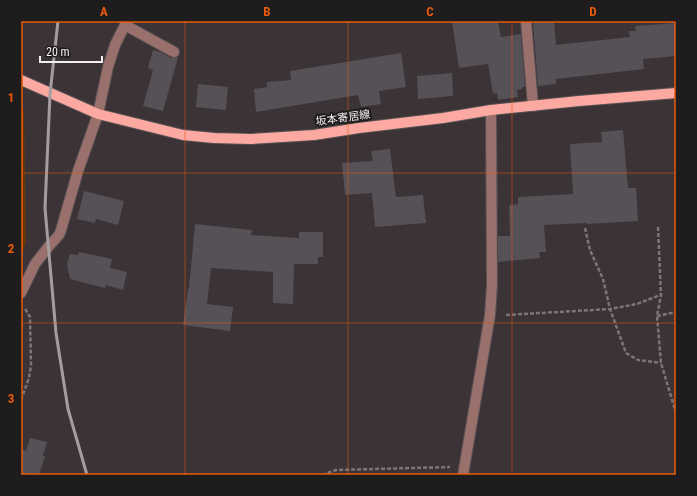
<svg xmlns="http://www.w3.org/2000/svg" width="697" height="496" font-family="'Roboto Condensed','Noto Sans JP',sans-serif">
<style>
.green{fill:#66380a}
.building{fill:#555157}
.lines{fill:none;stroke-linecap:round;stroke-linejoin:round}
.minor-casing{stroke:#585154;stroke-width:12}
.major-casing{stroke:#585154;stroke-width:12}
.path{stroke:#7c7678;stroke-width:2.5;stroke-dasharray:4 2;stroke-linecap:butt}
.minor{stroke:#99706c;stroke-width:10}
.major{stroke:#fca9a1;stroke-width:10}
.rail{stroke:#a49da0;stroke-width:3}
.grid{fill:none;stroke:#e8590c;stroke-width:1;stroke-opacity:0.55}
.labels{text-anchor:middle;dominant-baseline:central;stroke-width:4;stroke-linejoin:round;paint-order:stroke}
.street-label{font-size:11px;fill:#f3eef0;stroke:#1f1c1d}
.neatline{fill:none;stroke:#e8590c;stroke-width:1.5}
.grid-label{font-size:13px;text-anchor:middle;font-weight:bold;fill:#e8590c}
</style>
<rect width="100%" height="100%" fill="#3b3336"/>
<!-- green -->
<path class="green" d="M21,106L24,111L26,241L21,260Z"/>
<!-- building -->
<g class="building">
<path d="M452,21H498L501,37L521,34L525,87H522V89L517,90L518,97L498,100L497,93L493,94L488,64L459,68Z"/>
<path d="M533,21H554L556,45L630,37L629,31H636L635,26L676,23V56L643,59L644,69L556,79V84L538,86Z"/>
<path d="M153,50L161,52L171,58L178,57L163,111L143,106L153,70L148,68Z"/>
<path d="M401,53L406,87L379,91L381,104L361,107L358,95L256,112L254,89L267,87V82L291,80L290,71Z"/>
<path d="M452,73L453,96L418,99L417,76Z"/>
<path d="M198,84L228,87L226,110L196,107Z"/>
<path d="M623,130L628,188H636L638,221L587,224V223L544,225L546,252H539L540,258L498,262V236H510L509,205L518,204V197L573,194L570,144L602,142L601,132Z"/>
<path d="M390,149L396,197L423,195L426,223L375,227L372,193L345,195L342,163L373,161L371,151Z"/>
<path d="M84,191L124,201L118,225L96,219L95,223L77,219Z"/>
<path d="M195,224L252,230L251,235L299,238V232H323V257H318V264H294L293,304L273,303V272L211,268L207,304L233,307L230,331L183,325L188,289H189Z"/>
<path d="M79,252L112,259L110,268L127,272L123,290L106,285L105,288L70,279L67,265L70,254L78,255Z"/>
<path d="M30,438L47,442L43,456H45L39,475H21V449L26,451Z"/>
</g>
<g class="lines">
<defs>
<g id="minor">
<path d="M526,21L533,106"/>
<path d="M125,25L174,52"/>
<path d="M21,293L35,264L49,246L59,235L61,230L78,171L98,114L108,67L115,45L127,21"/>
<path d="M463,475L490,315L492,285L491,110"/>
</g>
<path id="major" d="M21,80L98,114L183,135L214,138L251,139L314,135L359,128L443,118L491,110L579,101L676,93"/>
</defs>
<!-- minor casing -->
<use href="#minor" class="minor-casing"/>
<!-- major casing -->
<use href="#major" class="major-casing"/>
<!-- path -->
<g class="path">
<path d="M658,227L661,295L657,316L661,363L676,413"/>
<path d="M585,228L590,250L603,279L610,309L626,353L638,360L661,363"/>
<path d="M506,315L610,309L637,304L660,295"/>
<path d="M657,316L676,312"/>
<path d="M21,400L29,378L31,365L30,317L24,307"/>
<path d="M322,475L336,470L450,467"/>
</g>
<!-- minor -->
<use href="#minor" class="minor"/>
<!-- major -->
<use href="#major" class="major"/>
<!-- rail -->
<path class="rail" d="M58,21L50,94L45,208L56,333L68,409L87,475"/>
</g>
<!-- grid -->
<path class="grid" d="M185,21V475M348,21V475M512,21V475M21,173H676M21,323H676"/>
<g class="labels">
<!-- street labels -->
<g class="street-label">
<text transform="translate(343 118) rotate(-8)">坂本寄居線</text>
</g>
</g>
<!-- border -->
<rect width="697" height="496" fill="none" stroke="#1f1c1d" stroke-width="44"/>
<!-- scale -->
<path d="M40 56v6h62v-6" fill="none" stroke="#f3eef0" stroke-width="2"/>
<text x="46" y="56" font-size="12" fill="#f3eef0" stroke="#1f1c1d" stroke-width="3" paint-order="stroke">20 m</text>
<rect x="22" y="22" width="653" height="452" class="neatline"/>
<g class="grid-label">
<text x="104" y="16">A</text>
<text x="267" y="16">B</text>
<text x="430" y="16">C</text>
<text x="593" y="16">D</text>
<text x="11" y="102">1</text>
<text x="11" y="253">2</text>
<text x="11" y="403">3</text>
</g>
</svg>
